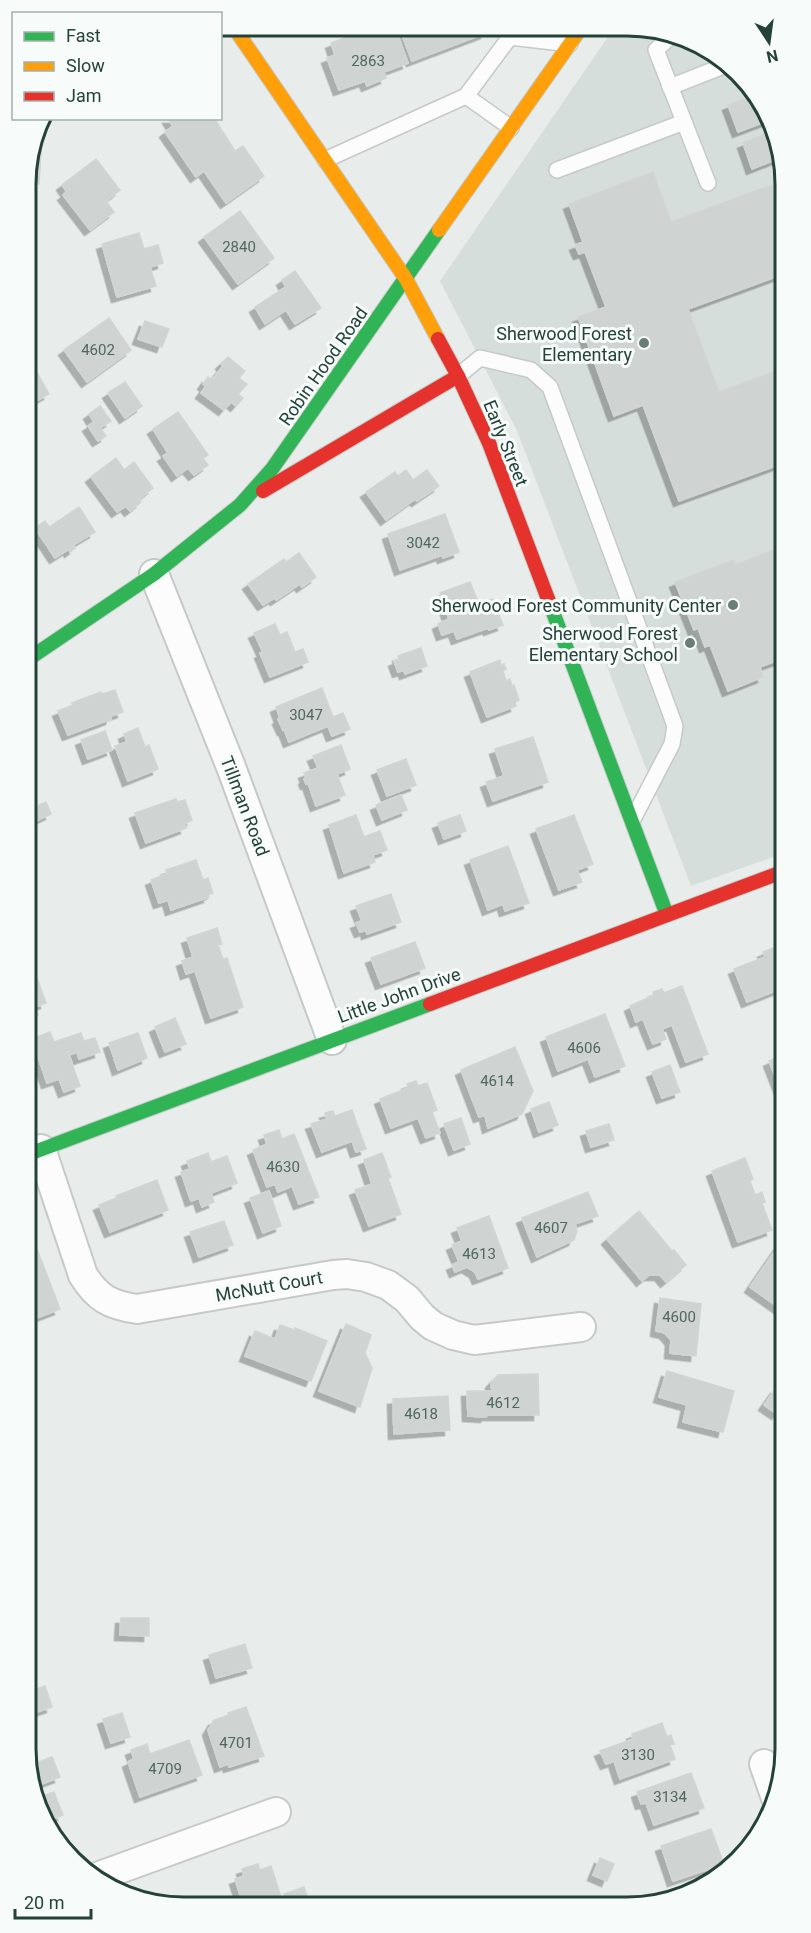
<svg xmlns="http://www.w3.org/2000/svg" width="811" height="1933" font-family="Roboto,sans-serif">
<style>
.built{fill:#d6dedb}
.building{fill:#cfd4d2;stroke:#d1d6d4;stroke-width:1.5;filter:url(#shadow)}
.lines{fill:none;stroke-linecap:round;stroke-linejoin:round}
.lane-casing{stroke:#c5cac8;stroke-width:18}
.street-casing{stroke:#c5cac8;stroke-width:32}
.fast-casing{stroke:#c3cbc8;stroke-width:16}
.slow-casing{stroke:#c3cbc8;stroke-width:16}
.jam-casing{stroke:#c3cbc8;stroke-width:16}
.lane{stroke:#fcfcfc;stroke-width:15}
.street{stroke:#fcfcfc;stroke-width:28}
.fast{stroke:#30b455;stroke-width:14}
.slow{stroke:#ff9f0a;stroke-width:14}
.jam{stroke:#e5322d;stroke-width:14}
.poi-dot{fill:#697e78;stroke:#f7fbf9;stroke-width:2}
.labels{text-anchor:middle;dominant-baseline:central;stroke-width:6;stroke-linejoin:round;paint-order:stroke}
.number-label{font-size:15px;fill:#506761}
.poi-label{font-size:18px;fill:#24423a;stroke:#f7fbf9;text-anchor:end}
.street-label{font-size:18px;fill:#24423a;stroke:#f7fbf9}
.rim{fill:none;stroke:#24423a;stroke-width:3}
</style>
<defs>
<filter id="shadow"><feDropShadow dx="-5.5" dy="5.5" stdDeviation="0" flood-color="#0004"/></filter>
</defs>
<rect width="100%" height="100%" fill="#e8edeb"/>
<!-- built -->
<path class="built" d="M614,28H658L739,72L780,143L782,854L691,886L517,431L440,281Z"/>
<!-- building -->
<g class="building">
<path d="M374,27H395L408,63L384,72L386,78L367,86L365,81L339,90L327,58L335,55L331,43Z"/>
<path d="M399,27H484L486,33L412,61Z"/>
<path d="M753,96L767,121L738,132L728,105Z"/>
<path d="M168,118H214L235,151L243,146L264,176L226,203L204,171L196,177L165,132L173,126Z"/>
<path d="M773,131L780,143V158L752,169L743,143Z"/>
<path d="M36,137L42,138L39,184L26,183V173Z"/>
<path d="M96,159L120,190L106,201L114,212L90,230L63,195L67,192L62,185Z"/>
<path d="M653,172L671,222L780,182L781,275L688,309L719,392L781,369V464L679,501L643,405L614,416L578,317L606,307L585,252L579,254L575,245L583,242L569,204Z"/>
<path d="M240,211L274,258L238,284L204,237Z"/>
<path d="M139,233L144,249L158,245L163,263L150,267L156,286L117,297L102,244Z"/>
<path d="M295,271L321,308L295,324L286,310L265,324L255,307L286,287L282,280Z"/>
<path d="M109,318L131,350L87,382L64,350Z"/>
<path d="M145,321L169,329L162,347L138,339Z"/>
<path d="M228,357L245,371L239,378L247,384L238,394L243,398L236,406L231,402L224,410L201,393L206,386L203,384L208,377L212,380L223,366L221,364Z"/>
<path d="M30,360L49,394L27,406L26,362Z"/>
<path d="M125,382L142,406L125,418L108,393Z"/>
<path d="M100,406L111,421L100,428L106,436L98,441L88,426L94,422L89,414Z"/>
<path d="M178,412L208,455L203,458L208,465L194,475L188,468L177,476L163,456L168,453L153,429Z"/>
<path d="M116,458L124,470L134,462L153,488L139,499L141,502L130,511L126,506L117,512L91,477Z"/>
<path d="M406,470L413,480L427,470L439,486L417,501L415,499L386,520L366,492L395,472L398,476Z"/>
<path d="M79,507L95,532L73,545L75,548L70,552L69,549L55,558L35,528L45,521L49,527Z"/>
<path d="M445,514L459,552L443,558L442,555L400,570L388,534Z"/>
<path d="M781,547L782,659L760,667L763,677L728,691L710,645L705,647L698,628L694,630L675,582L733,560L735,565Z"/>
<path d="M299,553L316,577L302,587L300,584L276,600L274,598L263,605L248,584L284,559L286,562Z"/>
<path d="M27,558L37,574L27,581Z"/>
<path d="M470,582L479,604L493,599L503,625L489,630L488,628L457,639L454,631L442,635L438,624L449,619L440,593Z"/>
<path d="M275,624L280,635L287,632L295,652L303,649L308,662L270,677L260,653L263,652L254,633Z"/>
<path d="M421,648L427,666L405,674L404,670L398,672L394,661L399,659L398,656Z"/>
<path d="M500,660L501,666L504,664L506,669L503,671L506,681L510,679L512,686L514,685L519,700L515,702L516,706L487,717L470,672Z"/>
<path d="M322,688L333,717L343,713L350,729L332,736L328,726L289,742L284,729L283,730L278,719L280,718L276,707Z"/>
<path d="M115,690L123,712L111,716V719L68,735L58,711L73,705L72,703L101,692L102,694Z"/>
<path d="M138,728L145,747L149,745L158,769L128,781L115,746L127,742L124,734Z"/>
<path d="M105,731L112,750L88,759L81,740Z"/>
<path d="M533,737L548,782L493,801L486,782L504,776L495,749Z"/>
<path d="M341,745L350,769L337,774L345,795L316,806L308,783L306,784L304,779L306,778L304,773L318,768L313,756Z"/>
<path d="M406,759L416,785L387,796L377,770Z"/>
<path d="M401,795L407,810L382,820L376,805Z"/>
<path d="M176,799L177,802L185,800L192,820L184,824L186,828L146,843L135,813Z"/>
<path d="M46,802L51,814L32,823L28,810Z"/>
<path d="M356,815L364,837L380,831L387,850L373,855L375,862L344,873L329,825Z"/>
<path d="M460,815L466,831L444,839L438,823Z"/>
<path d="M574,815L593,864L577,870L582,882L559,890L536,829Z"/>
<path d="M508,846L529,903L505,911L503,904L488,910L470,860Z"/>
<path d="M196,860L203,880L208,878L213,893L208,895L209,897L171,910L168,900L159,903L151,880L167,874L166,870Z"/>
<path d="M391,894L401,922L367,934L366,930L360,932L356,923L362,921L356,906Z"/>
<path d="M217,928L222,944L218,945L223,959L227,958L243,1007L211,1018L195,971L186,974L182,961L193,957L187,938Z"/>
<path d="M415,942L425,968L381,984L371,958Z"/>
<path d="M783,944V988L747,1002L734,969L765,957L763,952Z"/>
<path d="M34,969L46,1003L35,1007L38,1015L28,1018V971Z"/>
<path d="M682,986L708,1054L686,1062L672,1025L662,1029L666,1039L653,1044L643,1019L636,1022L630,1006L654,995L653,992L662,989L664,993Z"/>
<path d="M605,1014L625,1066L595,1077L588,1059L558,1071L546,1037Z"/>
<path d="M175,1018L186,1044L165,1052L155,1027Z"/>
<path d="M50,1032L54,1042L81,1033L84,1041L95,1038L100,1052L79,1059L77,1052L69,1055L80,1086L64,1092L59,1079L47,1083L32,1039Z"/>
<path d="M138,1033L147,1058L118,1070L109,1043Z"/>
<path d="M515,1047L533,1091L522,1114L488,1128L485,1115L479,1117L461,1070Z"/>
<path d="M783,1055V1097L769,1061Z"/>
<path d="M670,1065L680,1092L662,1098L652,1072Z"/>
<path d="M416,1081L418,1086L427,1083L437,1110L432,1112L440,1133L426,1138L418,1118L391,1128L380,1099L408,1088L407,1084Z"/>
<path d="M549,1102L558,1125L539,1132L531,1109Z"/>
<path d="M352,1110L366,1149L356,1152L352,1141L322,1152L311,1124L327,1119L325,1113L333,1111L335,1116Z"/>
<path d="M461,1118L470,1144L454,1150L444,1124Z"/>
<path d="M609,1124L614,1140L591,1147L586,1131Z"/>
<path d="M279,1130L282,1139L294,1134L319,1197L299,1204L292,1186L278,1192L275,1184L267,1187L253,1150L267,1144L264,1135Z"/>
<path d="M208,1153L211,1162L227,1156L237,1183L211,1193L214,1202L202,1207L199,1198L191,1201L181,1172L190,1169L187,1161Z"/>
<path d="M382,1153L391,1177L388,1178L401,1214L369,1226L355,1190L372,1184L364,1160Z"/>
<path d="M745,1158L753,1179L750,1181L755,1195L762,1192L765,1202L762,1203L772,1230L738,1242L712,1171Z"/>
<path d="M157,1180L168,1210L110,1232L99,1205L117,1198L116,1196Z"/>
<path d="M269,1191L281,1226L263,1233L250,1198Z"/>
<path d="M588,1192L598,1216L575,1224L577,1231L574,1240L537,1257L522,1218Z"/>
<path d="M639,1211L672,1251L674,1250L686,1265L666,1282L660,1275H649L642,1281L607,1239Z"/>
<path d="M489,1216L508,1268L478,1279L475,1272L467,1267L455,1272L452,1265L459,1262L452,1245L462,1241L457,1228Z"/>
<path d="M224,1221L233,1245L199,1257L190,1232Z"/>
<path d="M29,1228L60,1309L29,1321Z"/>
<path d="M779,1245L784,1248V1311L750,1287Z"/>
<path d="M660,1298L701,1304L696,1356L670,1353L671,1340L665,1333L656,1331Z"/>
<path d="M346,1324L371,1335L365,1353L372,1368L360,1407L319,1391Z"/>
<path d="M280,1325L294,1330L295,1328L327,1341L311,1381L245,1356L255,1331L275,1339Z"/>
<path d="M29,1335L36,1353L29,1356Z"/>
<path d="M667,1371L734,1391L723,1432L683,1422L687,1405L659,1397Z"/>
<path d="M538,1374L539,1415H487L486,1417L468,1416L467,1391H492L491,1383L498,1375Z"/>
<path d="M776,1388L784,1393V1403L777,1414L764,1405Z"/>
<path d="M448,1396L450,1430L394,1434L393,1399Z"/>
<path d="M121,1618H149V1636L120,1635Z"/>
<path d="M245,1644L252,1668L216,1678L209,1655Z"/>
<path d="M45,1686L52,1707L31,1714V1691Z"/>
<path d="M246,1707L264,1756L229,1767L228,1764L220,1767L208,1730L214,1720L229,1715L228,1713Z"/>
<path d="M122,1713L130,1737L111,1743L103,1719Z"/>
<path d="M662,1723L667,1737L671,1735L674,1744L670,1745L675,1759L620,1779L614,1761L606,1764L600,1751L633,1739L632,1734Z"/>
<path d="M189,1740L202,1775L140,1797L128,1762L134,1759L131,1750L147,1744L150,1754Z"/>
<path d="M52,1757L60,1777L36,1786L31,1772V1765Z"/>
<path d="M691,1773L704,1808L654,1825L646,1803L641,1804L637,1792Z"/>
<path d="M54,1792L63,1815L50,1820L36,1798Z"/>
<path d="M711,1829L724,1864L673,1881L661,1846Z"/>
<path d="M600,1858L614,1864L607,1881L593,1875Z"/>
<path d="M258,1864L260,1870L271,1866L282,1900L269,1904H243L235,1879L244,1876L242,1869Z"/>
<path d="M304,1887L310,1904H288L284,1894Z"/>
</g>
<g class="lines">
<defs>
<g id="lane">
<path d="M671,36L656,50L708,183"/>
<path d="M670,87L726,65"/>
<path d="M466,96L510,37L570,44"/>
<path d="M325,160L466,96L511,128"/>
<path d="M557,170L684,122"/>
<path d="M458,376L480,358L531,370L550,387L675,726L672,744L633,819"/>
</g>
<g id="street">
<path d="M154,574L231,767L332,1040"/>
<path d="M41,1149L83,1275C97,1298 110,1305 137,1309L333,1275L347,1274L366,1277L388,1285L407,1299L422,1317L433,1326L453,1335L474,1340L581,1327"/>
<path d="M764,1764L776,1798"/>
<path d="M97,1877L276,1812"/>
</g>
<g id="fast">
<path d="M548,599L667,915"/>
<path d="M27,660L154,574L240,505L272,469L439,230"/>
<path d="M29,1154L430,1004"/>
</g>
<g id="slow">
<path d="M233,26L406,279L438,339"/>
<path d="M439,230L581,28"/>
</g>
<g id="jam">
<path d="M438,339L458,376L489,443L548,599"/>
<path d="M263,491L458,376"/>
<path d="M430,1004L782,872"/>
</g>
</defs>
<!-- lane casing -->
<use href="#lane" class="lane-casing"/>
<!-- street casing -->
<use href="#street" class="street-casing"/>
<!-- fast casing -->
<use href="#fast" class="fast-casing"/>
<!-- slow casing -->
<use href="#slow" class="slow-casing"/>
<!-- jam casing -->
<use href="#jam" class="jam-casing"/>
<!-- lane -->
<use href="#lane" class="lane"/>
<!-- street -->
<use href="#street" class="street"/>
<!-- fast -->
<use href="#fast" class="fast"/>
<!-- slow -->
<use href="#slow" class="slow"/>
<!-- jam -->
<use href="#jam" class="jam"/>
</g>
<!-- markers -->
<g class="poi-dot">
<circle cx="644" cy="343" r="6"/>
<circle cx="733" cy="605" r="6"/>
<circle cx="690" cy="643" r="6"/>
</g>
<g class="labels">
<!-- number labels -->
<g class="number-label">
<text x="368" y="61">2863</text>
<text x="239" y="247">2840</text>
<text x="98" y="350">4602</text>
<text x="423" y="543">3042</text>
<text x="306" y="715">3047</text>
<text x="584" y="1048">4606</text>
<text x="497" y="1081">4614</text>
<text x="283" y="1167">4630</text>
<text x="551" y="1228">4607</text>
<text x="479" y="1254">4613</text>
<text x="679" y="1317">4600</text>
<text x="503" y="1403">4612</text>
<text x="421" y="1414">4618</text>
<text x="236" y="1743">4701</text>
<text x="638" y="1755">3130</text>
<text x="165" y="1769">4709</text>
<text x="670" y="1797">3134</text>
</g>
<!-- poi labels -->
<g class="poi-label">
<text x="632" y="333">Sherwood Forest<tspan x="632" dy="21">Elementary</tspan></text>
<text x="721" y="605">Sherwood Forest Community Center</text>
<text x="678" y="633">Sherwood Forest<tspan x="678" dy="21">Elementary School</tspan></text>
</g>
<!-- street labels -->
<g class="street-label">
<text transform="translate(323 366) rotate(-55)">Robin Hood Road</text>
<text transform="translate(506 443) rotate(68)">Early Street</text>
<text transform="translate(245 806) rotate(69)">Tillman Road</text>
<text transform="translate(399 995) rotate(-20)">Little John Drive</text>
<text transform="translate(269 1286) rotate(-10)">McNutt Court</text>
</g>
</g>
<!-- crop -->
<path d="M0 0H811V1933H0ZM184 36H627A148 148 0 0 1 775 184V1749A148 148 0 0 1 627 1897H184A148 148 0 0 1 36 1749V184A148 148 0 0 1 184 36Z" fill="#f7fbf9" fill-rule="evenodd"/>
<path class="rim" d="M184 36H627A148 148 0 0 1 775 184V1749A148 148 0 0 1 627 1897H184A148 148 0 0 1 36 1749V184A148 148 0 0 1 184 36Z"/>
<!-- legend -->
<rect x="12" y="12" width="210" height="108" fill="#f7fbf9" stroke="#a3b1ad" stroke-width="1.5"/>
<rect x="24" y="32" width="30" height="9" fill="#30b455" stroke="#a3b1ad" stroke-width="1.5"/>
<text x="66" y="42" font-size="18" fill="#24423a">Fast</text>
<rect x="24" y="62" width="30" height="9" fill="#ff9f0a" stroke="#a3b1ad" stroke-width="1.5"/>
<text x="66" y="72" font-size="18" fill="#24423a">Slow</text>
<rect x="24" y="92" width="30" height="9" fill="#e5322d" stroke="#a3b1ad" stroke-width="1.5"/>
<text x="66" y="102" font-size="18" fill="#24423a">Jam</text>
<!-- north arrow -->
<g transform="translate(769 42) rotate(167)" stroke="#f7fbf9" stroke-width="4.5" paint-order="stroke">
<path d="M0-4.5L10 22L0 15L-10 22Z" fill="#24423a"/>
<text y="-9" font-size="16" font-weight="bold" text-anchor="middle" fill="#24423a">N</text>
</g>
<!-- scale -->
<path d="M15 1909v9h76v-9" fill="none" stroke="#24423a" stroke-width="3"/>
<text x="24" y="1909" font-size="18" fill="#24423a" stroke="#f7fbf9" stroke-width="4.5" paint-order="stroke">20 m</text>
</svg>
